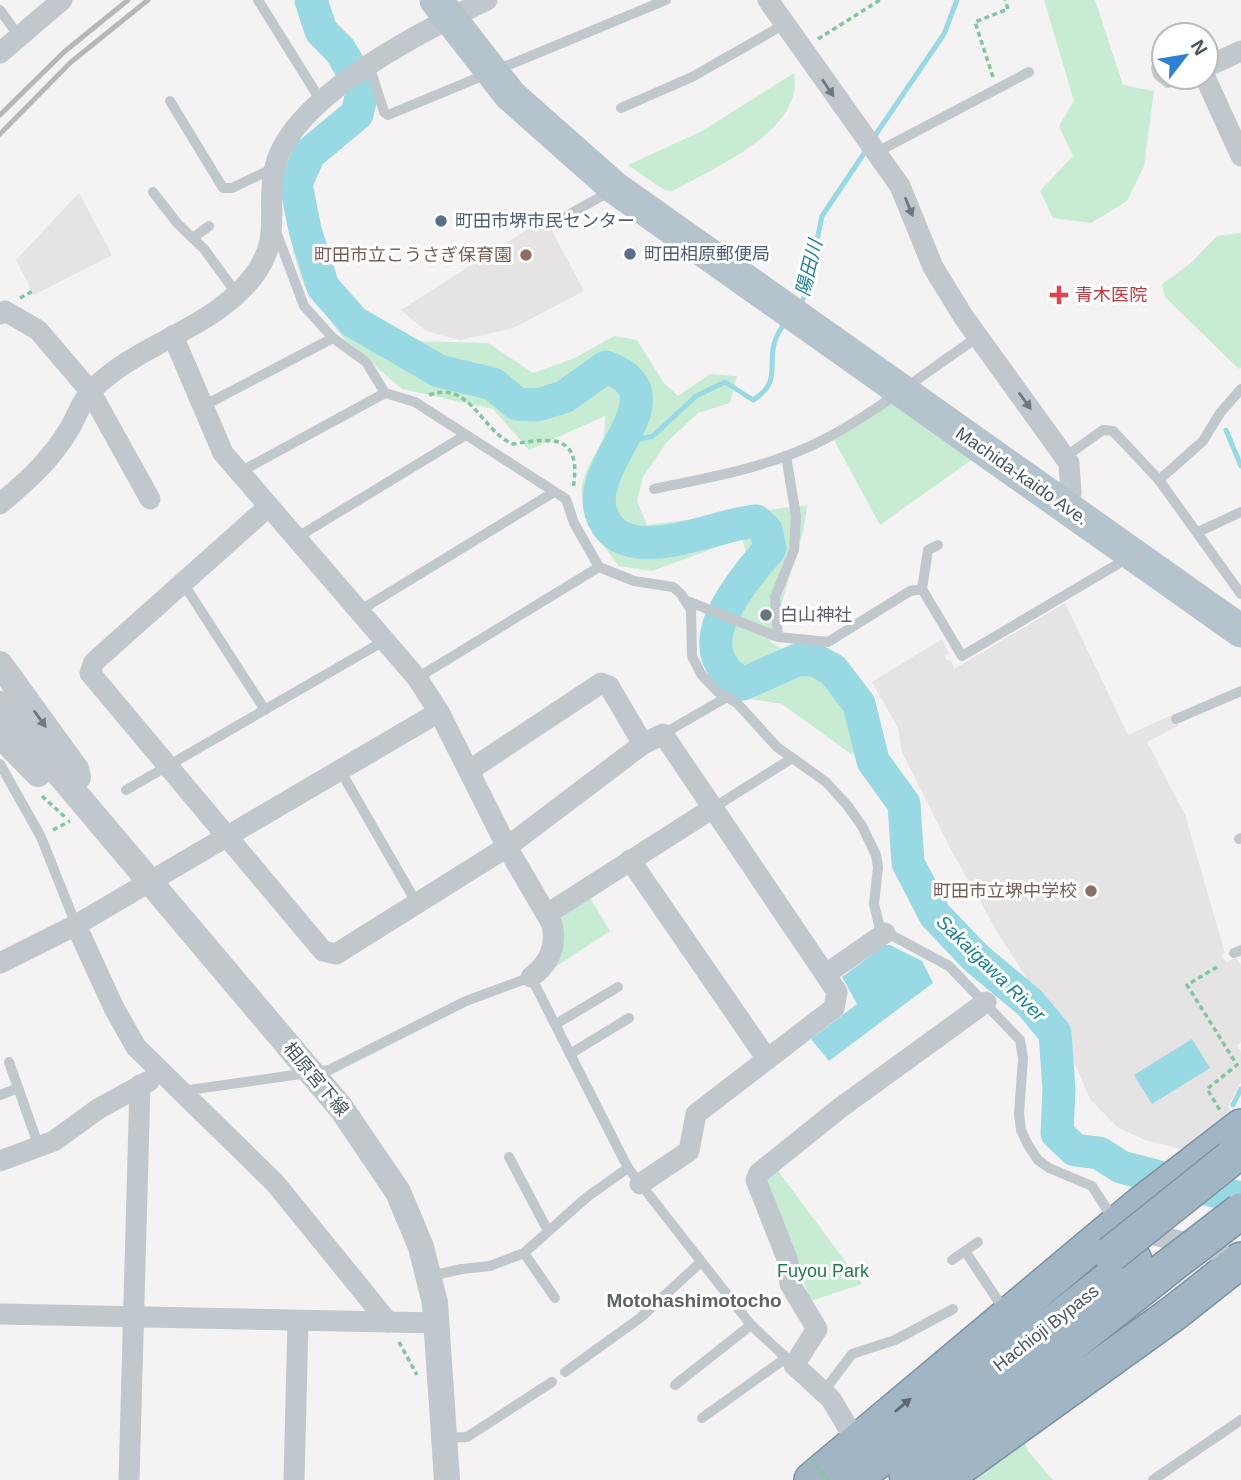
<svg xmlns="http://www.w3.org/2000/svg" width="1241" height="1480" font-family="Helvetica,'Noto Sans JP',sans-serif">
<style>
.education{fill:#e5e3e4}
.green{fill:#c7ecd3}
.water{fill:#98d9e4}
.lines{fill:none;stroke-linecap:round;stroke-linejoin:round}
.stream{stroke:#98d9e4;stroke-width:5}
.river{stroke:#98d9e4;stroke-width:33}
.trunk-casing{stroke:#7b92a7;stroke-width:38}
.path{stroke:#82c6a0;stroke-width:3.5;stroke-dasharray:5 3.5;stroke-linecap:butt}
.service{stroke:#c0c7cd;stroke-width:10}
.minor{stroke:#c0c7cd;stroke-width:21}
.tertiary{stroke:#c0c7cd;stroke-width:26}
.primary{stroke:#b5c3cd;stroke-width:33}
.trunk{stroke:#a2b5c4;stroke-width:35}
.rail{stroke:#b5b8bb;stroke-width:5}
.trunk-bridge-casing{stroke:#7b92a7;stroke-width:38;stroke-linecap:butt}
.path-bridge{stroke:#82c6a0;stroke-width:3.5;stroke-dasharray:5 3.5;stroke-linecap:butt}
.trunk-bridge{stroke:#a2b5c4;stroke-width:35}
.oneway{fill:#6f787f}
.oneway2{fill:#5d6972}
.service-dot{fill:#5c6f8a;stroke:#fff;stroke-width:2.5}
.education-dot{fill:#8d6e63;stroke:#fff;stroke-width:2.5}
.health-dot{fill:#e0444e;stroke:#fff;stroke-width:2.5}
.worship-dot{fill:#6b7280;stroke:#fff;stroke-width:2.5}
.labels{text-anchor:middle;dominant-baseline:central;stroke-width:6;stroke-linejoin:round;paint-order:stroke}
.service-label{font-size:18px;fill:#4e5e75;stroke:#fff;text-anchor:start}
.education-label{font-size:18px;fill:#785e54;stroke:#fff;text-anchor:end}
.health-label{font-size:18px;fill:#be3a42;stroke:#fff;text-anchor:start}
.street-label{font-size:18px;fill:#4c565e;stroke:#fff}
.worship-label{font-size:18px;fill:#5b616d;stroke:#fff;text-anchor:start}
.park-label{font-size:18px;fill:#227948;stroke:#fff}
.water-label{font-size:19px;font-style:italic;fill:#1b8092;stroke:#fff}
.neighbourhood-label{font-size:19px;font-weight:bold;fill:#5f6366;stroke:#fff}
</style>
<rect width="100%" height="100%" fill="#f4f2f2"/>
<!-- education -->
<g class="education">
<path d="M79,193L112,255L34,295L16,260Z"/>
<path d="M545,218L584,291L513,328L461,340L426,331L401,310Z"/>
<path d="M1065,603L1128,735L1174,714L1179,725L1147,742L1185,815L1225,953L1221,955L1226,962L1236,958L1241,965V1042L1237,1046L1241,1052V1082L1228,1107L1233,1114L1185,1150L1145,1140L1117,1127L1090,1099L1061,1032L999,935L950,848L902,752L898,728L872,682L942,639L949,654L945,655L946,660H951L954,669Z"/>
</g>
<!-- green -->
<g class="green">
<path d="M1044,0H1095L1123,85L1154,91L1144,166L1127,201L1091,223L1053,218L1040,191L1073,156L1059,126L1074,101Z"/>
<path d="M794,73C805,131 714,167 673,191L664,190L628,165L702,131Z"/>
<path d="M296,219L357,338L389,355L410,341L488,343L533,373L575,358L614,336L637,340L664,383L678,396L710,374L737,376L730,403L698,413L667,442L643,477L637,501L647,525L807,505L804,528L770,642L816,668L846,703L862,749L851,754L782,704L744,698L708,661L701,631L747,557L742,538L652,571L619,566C600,542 574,509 584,477C593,452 607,444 605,416L529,450L493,409L402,389L344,339L304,285L293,252Z"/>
<path d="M1241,233V367L1239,369L1165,297L1162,284L1191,263L1217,236Z"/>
<path d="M892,402L974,458L880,525L834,440Z"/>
<path d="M589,896L610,931L549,971L563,946L561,915Z"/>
<path d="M776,1168L862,1284L811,1301L765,1183L767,1175Z"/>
<path d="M1022,1437L1028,1451L1053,1480H965Z"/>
</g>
<!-- water -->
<g class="water">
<path d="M885,945H890L922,961L933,983L829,1061L811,1039L857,1004L842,977Z"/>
<path d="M1192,1039L1210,1068L1152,1104L1134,1075Z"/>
</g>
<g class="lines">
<!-- stream -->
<g class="stream">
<path d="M872,140L944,34L957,0"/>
<path d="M799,307L806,293L822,216L867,149"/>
<path d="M1226,430L1241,466"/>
<path d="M620,444L653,436L696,396L725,382L753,400C789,378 757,356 786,322"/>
<path d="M1233,1105L1241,1089"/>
</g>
<!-- river -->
<path class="river" d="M311,0L321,31L340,50L363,89L357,114L309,154L296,184L305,230L323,287L354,322L439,371L493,384L517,404L537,405L564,397L606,367C687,396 578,465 603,518C627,570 714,524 756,521L766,530L770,548C740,585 681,649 743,684L797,660H815L833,670L859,704L873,761L904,804L908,863L935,915L976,958L1030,1003L1055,1033L1059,1089L1057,1133L1075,1150L1099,1153L1121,1167L1241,1198"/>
<defs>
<g id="trunk">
<path d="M945,1444L1167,1268"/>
<path d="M907,1474L967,1435"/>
<path d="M812,1480L1140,1205L1241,1127"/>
<path d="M853,1480L1134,1260"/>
<path d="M942,1480L1174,1313L1241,1260"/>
</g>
</defs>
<!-- trunk casing -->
<use href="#trunk" class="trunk-casing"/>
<!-- path -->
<g class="path">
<path d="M818,39L880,0"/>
<path d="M993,77L975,22L1008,9L1005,0"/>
<path d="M20,298L33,291"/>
<path d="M429,395C471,380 481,431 513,444C555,437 582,435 573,489"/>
<path d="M42,796L65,817"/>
<path d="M53,830L70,821"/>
<path d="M1217,967L1187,985L1237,1065L1207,1089L1221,1112"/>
<path d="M399,1342L417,1375"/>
</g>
<!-- service -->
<g class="service">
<path d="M258,0L321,101"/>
<path d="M0,10L20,38"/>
<path d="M369,65L384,112L388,115L666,0"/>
<path d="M1156,68L1158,75L1168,83L1182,77"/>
<path d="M170,101L223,188H232L274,168"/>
<path d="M621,108L692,77L785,24"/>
<path d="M877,152L1029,72"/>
<path d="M153,192L177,223L204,249L237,294"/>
<path d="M559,220L611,191"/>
<path d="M275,229L304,306L333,338L366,362L385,393L415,402L566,499L574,523L599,567L634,581L673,587L681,594L691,610L692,656L701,674L718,692L737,703L777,747L826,782L847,805L862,826L876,855L878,867L874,904L880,929L949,966L1020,1040L1023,1058L1019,1114L1021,1130L1028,1145L1038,1160L1049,1168L1092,1186L1115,1222"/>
<path d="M193,238L209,226"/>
<path d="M203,406L333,338"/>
<path d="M1065,457L1103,430L1113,431L1159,480L1241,594"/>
<path d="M240,472L385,393"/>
<path d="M1159,480L1203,441L1220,413L1241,389"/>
<path d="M654,489C711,477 771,467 823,440C877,412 927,371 978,337"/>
<path d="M1198,532L1241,512"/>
<path d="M296,538L464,436"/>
<path d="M938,545L928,550L922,589L962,656L1128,558"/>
<path d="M183,583L265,710"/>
<path d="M687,601L778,637L828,642L910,591L922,589"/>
<path d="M359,611L554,492"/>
<path d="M778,637L775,597L794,550L796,516L786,456"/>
<path d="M417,678L599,567"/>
<path d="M1176,719L1241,691"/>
<path d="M663,734L727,697"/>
<path d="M0,764L41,837L76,925"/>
<path d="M340,770L416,902"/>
<path d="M126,790L384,641"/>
<path d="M713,808L791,759"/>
<path d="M1239,839L1241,838"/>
<path d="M1234,953L1241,950"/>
<path d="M556,1024L618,987"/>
<path d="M570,1054L629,1018"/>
<path d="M9,1062L39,1147"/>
<path d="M182,1091L329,1070L466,1001L531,977L628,1168L751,1325L794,1365"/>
<path d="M0,1095L18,1088"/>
<path d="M509,1157L548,1231"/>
<path d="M965,1251L1005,1311"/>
<path d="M524,1253L555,1298"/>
<path d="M952,1260L978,1242"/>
<path d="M430,1276L462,1269L490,1266L524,1253L587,1197L628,1168"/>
<path d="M565,1372L640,1318L701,1262"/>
<path d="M675,1385L751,1325"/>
<path d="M824,1391L852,1354L895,1340L953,1309"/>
<path d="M702,1418L786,1358"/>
<path d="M445,1438L467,1437L552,1382"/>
<path d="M1153,1480L1241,1420"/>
</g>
<!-- minor -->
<g class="minor">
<path d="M768,0L900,186L933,267L963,316L1069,463L1071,493L1065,505"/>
<path d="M0,53L62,0"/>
<path d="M1206,67L1241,51"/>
<path d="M1205,77L1241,156"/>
<path d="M0,314L5,311L38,330L90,391L150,499"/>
<path d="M173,336L223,453L417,678L439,712L507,847L552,924C557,947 549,964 531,977"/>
<path d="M0,504C26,482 50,461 68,431C76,419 81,401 92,390C139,342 215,329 255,274C283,235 265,207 275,167C292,96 426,29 487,0"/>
<path d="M268,507L94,662L90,673L323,951L336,954L507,847L643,744L663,734L837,992L834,1008L696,1114L689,1151L640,1184"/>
<path d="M470,770L601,683L609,686L643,744"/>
<path d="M630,860L767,1059"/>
<path d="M547,914L713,808"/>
<path d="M76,925L114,1008L136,1047L275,1183L388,1322"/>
<path d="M0,963L76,925L439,712"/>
<path d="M826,974L885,933"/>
<path d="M0,1161L54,1141L98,1109L149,1081"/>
<path d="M1135,1230L1218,1251L1235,1265"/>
<path d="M0,1314L438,1323"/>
<path d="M857,1443L831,1399L794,1365L817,1329L790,1284L788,1261L756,1180L759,1173L840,1108L986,1002"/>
<path d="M129,1480L140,1085"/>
<path d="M294,1480L298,1321"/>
</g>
<!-- tertiary -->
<g class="tertiary">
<path d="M0,664L76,769L78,777"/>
<path d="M0,704L341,1108L398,1192L421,1247L435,1303L447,1480"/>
<path d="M0,735L38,774"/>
</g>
<!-- primary -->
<path class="primary" d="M436,0L510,95L615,188L1241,631"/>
<!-- trunk -->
<use href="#trunk" class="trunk"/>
<!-- rail -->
<g class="rail">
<path d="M0,115L64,52L128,0"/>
<path d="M0,134L71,62L148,0"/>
</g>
<defs>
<g id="trunk-bridge">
<path d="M1111,1254L1231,1158"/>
<path d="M1167,1268L1241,1211"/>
</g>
</defs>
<!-- trunk-bridge casing -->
<use href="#trunk-bridge" class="trunk-bridge-casing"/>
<!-- path-bridge -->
<path class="path-bridge" d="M811,1458L828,1480"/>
<!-- trunk-bridge -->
<use href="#trunk-bridge" class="trunk-bridge"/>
</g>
<!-- one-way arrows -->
<defs><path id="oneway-solid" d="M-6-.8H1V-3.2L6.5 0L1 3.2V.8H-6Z" transform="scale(1.75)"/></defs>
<g class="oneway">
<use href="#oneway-solid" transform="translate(828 88) rotate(56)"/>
<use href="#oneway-solid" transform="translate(909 207) rotate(68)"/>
<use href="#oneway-solid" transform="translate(1025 401) rotate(54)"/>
<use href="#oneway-solid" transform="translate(40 719) rotate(54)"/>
</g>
<use class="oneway2" href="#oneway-solid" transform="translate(903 1405) rotate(-40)"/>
<!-- markers -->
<g class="service-dot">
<circle cx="441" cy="221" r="7"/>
<circle cx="630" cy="254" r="7"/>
</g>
<g class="education-dot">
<circle cx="526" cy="255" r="7"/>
<circle cx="1091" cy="891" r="7"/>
</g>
<path class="health-dot" d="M1055.5 284.5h7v7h7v7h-7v7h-7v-7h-7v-7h7z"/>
<circle class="worship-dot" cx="766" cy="615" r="7"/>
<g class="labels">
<!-- service labels -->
<g class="service-label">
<text x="455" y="221">町田市堺市民センター</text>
<text x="644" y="254">町田相原郵便局</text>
</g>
<!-- education labels -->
<g class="education-label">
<text x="512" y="255">町田市立こうさぎ保育園</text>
<text x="1077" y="891">町田市立堺中学校</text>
</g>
<!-- health labels -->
<g class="health-label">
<text x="1075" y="295">青木医院</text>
</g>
<!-- street labels -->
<g class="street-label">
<text transform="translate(1022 476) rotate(35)">Machida-kaido Ave.</text>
<text transform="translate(316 1079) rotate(50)">相原宮下線</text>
<text transform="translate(1046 1328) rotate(-38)">Hachioji Bypass</text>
</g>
<!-- worship labels -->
<g class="worship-label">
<text x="780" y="615">白山神社</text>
</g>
<!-- park labels -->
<g class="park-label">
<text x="823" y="1271">Fuyou Park</text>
</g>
<!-- water labels -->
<g class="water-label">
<text transform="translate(809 268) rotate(-76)">陽田川</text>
<text transform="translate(991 968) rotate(44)">Sakaigawa River</text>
</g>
<!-- neighbourhood labels -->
<g class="neighbourhood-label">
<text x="694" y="1300">Motohashimotocho</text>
</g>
</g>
<!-- north arrow -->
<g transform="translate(1185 56) rotate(59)"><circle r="33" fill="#ffffff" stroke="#b7bbbf" stroke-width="2"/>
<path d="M0-5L12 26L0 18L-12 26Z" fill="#2e80d2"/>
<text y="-10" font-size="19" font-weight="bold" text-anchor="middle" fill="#4c565e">N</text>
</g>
</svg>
